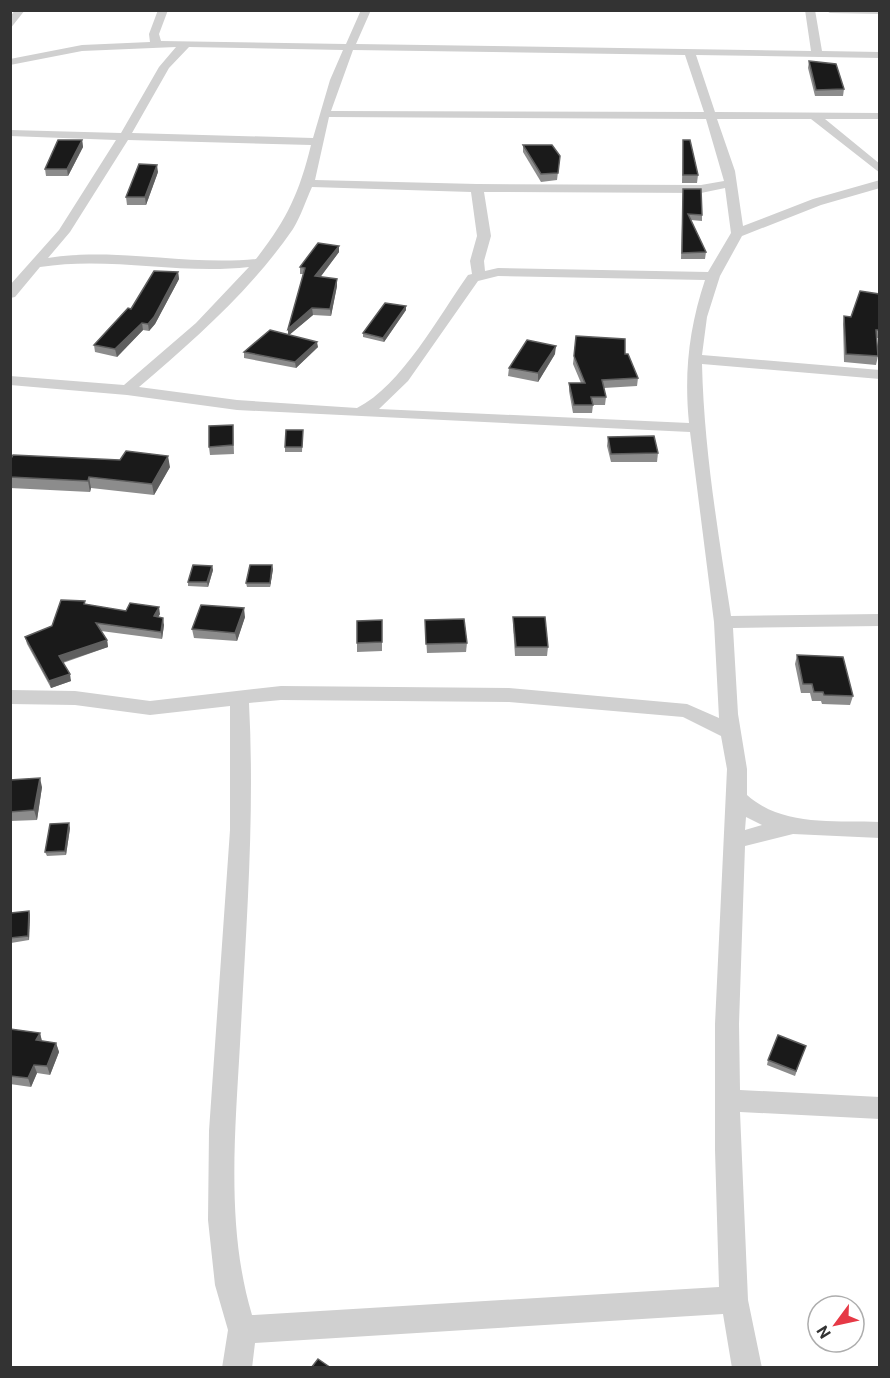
<svg xmlns="http://www.w3.org/2000/svg" width="890" height="1378" font-family="Roboto,sans-serif">
<style>
.lines{fill:none;stroke-linecap:round;stroke-linejoin:round}
.minor{fill:#d0d0d0;fill-rule:evenodd}
.wall{fill:#8c8c8c}
.shaded-wall{fill:#5f5f5f}
.building{fill:#1a1a1a;stroke:#5f5f5f;stroke-width:1.5}
</style>
<rect width="100%" height="100%" fill="#fff"/>
<g class="lines">
<!-- minor -->
<g class="minor">
<path d="M15,10H25L10,29V17Z"/>
<path d="M158,10H168L159,34L161,41L346,44L361,10H371L356,44L811,51L805,10H815L822,51L880,52V58L696,55L715,112L880,113V119H825L880,164V173L811,119H717L735,171L743,226L813,199L880,180V188L821,205L742,236L720,276L707,317L702,355L880,370V379L702,364C704,449 718,532 731,616L880,614V626L733,628L738,714L747,769V795C783,827 833,820 880,822V838L793,834L745,846L739,1024L740,1090L880,1097V1119L740,1112L748,1300L762,1368H732L723,1314L255,1343L252,1368H222L228,1330L215,1285L208,1220L209,1131L230,830V706L150,715L75,705L10,704V690L75,691L150,701L281,686L509,688L687,704L719,718L714,622L690,432L237,410L127,395L10,385V376L124,385L196,323L249,267C179,275 110,256 40,267L15,297L10,298V285L59,230L116,140L10,136V130L121,133L159,67L176,47L82,51L10,65V59L82,45L150,42L149,34ZM189,47L343,50L330,80L313,138L132,133L169,68ZM353,50L685,55L704,112L331,111ZM329,117L706,119L724,181L701,185L477,184L315,180ZM128,140L311,145C299,194 287,219 256,259C187,266 117,247 48,258L70,232ZM312,187L471,192L477,236L470,261L472,274L468,275C439,316 401,386 357,408L237,400L139,387C195,339 251,290 293,229C301,216 306,200 312,187ZM725,188L731,233L708,272L498,268L485,271L484,261L491,236L484,192L701,193ZM498,276L705,280C689,328 684,373 689,423L379,409L408,381L478,281ZM281,700L509,702L683,717L721,736L727,769L715,1024V1150L719,1287L252,1315C226,1228 235,1134 240,1044C246,930 255,817 249,703ZM746,817L762,825L745,830Z"/>
<path d="M825,10H880V14L830,13Z"/>
</g>
</g>
<!-- wall -->
<g class="wall">
<path d="M809,61L844,89L843,96H815L808,68Z"/>
<path d="M82,140L83,147L68,176H46L45,169Z"/>
<path d="M683,140L698,175L697,183H682Z"/>
<path d="M523,145L560,156L557,180L541,182L523,152Z"/>
<path d="M158,172L146,205H127L126,197Z"/>
<path d="M683,189L702,215V221L691,220L706,252L705,259H681Z"/>
<path d="M339,246V252L320,277L337,286L331,316L313,315L289,335L318,347L296,368L244,358V352L288,335L303,274H300V267Z"/>
<path d="M178,272L179,279L155,324L149,331L143,330L117,357L95,352L94,345L131,309Z"/>
<path d="M879,294V338H876L878,356L876,365L844,362L843,324L844,316L851,317Z"/>
<path d="M406,306V310L384,342L363,337V333Z"/>
<path d="M576,336L625,354L638,378L637,386L604,388L606,397L605,405H593L592,413H573L569,391V383H581L573,364Z"/>
<path d="M555,354L538,382L508,376L509,368Z"/>
<path d="M233,425L234,454L210,455L209,447Z"/>
<path d="M303,430L302,452H285V447Z"/>
<path d="M608,437L658,453L657,462H611L607,446Z"/>
<path d="M10,460L170,467L154,495L91,488L90,492L10,488Z"/>
<path d="M212,566L213,570L208,587L188,586V582Z"/>
<path d="M273,569L270,587H247L246,583Z"/>
<path d="M85,604L126,611L160,614L158,617L164,625L162,639L101,631L107,640L108,647L63,663L71,681L51,688L27,644L25,637L52,626Z"/>
<path d="M245,617L237,641L194,638L192,629Z"/>
<path d="M513,617L548,647L547,656H515L513,626Z"/>
<path d="M382,620V651L357,652V643Z"/>
<path d="M425,620L467,643L466,652L427,653Z"/>
<path d="M797,655L853,696L850,705L822,704L821,701H812L810,693H801L795,664Z"/>
<path d="M10,780L42,787L37,820L10,821Z"/>
<path d="M70,828L66,855L47,856L45,852Z"/>
<path d="M29,911L30,915L29,940L11,943L10,938Z"/>
<path d="M10,1029L40,1033L42,1041L56,1043L59,1052L50,1075L37,1073L31,1087L10,1084Z"/>
<path d="M804,1050L795,1076L767,1065L768,1060Z"/>
</g>
<!-- shaded-wall -->
<g class="shaded-wall">
<path d="M82,140L83,147L68,176L67,169Z"/>
<path d="M157,165L158,172L146,205L145,197Z"/>
<path d="M339,246V252L316,283L315,276Z"/>
<path d="M178,272L179,279L155,324L149,331L148,324Z"/>
<path d="M337,279V286L331,316L330,309Z"/>
<path d="M406,306V310L384,342L383,338Z"/>
<path d="M312,308L313,315L288,336V329Z"/>
<path d="M142,323L143,330L117,357L115,349Z"/>
<path d="M317,342L318,347L296,368L295,362Z"/>
<path d="M556,346L555,354L538,382V373Z"/>
<path d="M168,456L170,467L154,495L152,484Z"/>
<path d="M89,477L91,488L90,492L88,481Z"/>
<path d="M272,565L273,569L270,587V583Z"/>
<path d="M212,566L213,570L208,587L207,582Z"/>
<path d="M159,607L160,614L155,623L154,616Z"/>
<path d="M244,608L245,617L237,641L235,633Z"/>
<path d="M163,618L164,625L162,639L161,632Z"/>
<path d="M107,640L108,647L60,663L59,656Z"/>
<path d="M70,674L71,681L51,688L49,681Z"/>
<path d="M40,778L42,787L37,820L34,810Z"/>
<path d="M69,823L70,828L66,855L65,851Z"/>
<path d="M29,911L30,915L29,940L28,936Z"/>
<path d="M40,1033L42,1042L36,1040Z"/>
<path d="M56,1043L59,1052L50,1075L47,1066Z"/>
<path d="M34,1065L37,1073L31,1087L28,1078Z"/>
</g>
<!-- building -->
<g class="building">
<path d="M809,61L836,64L844,89L816,90Z"/>
<path d="M58,140H82L67,169H45Z"/>
<path d="M683,140H690L698,175H683Z"/>
<path d="M523,145H552L560,156L558,173L541,174Z"/>
<path d="M139,164L157,165L145,197H126Z"/>
<path d="M683,189H701L702,215L688,214L706,252L682,253Z"/>
<path d="M318,243L339,246L315,276L337,279L330,309L312,308L288,329L305,268L300,267Z"/>
<path d="M154,271L178,272L154,317L148,324L142,323L115,349L94,345L128,308L131,309Z"/>
<path d="M860,291L879,294V330H876L878,356L846,354L844,316L851,317Z"/>
<path d="M385,303L406,306L383,338L363,333Z"/>
<path d="M270,330L317,342L295,362L244,352Z"/>
<path d="M576,336L625,339V354H628L638,378L602,380L606,397H591L593,405H574L569,383H585L574,356Z"/>
<path d="M527,340L556,346L538,373L509,368Z"/>
<path d="M233,425V445L209,447V426Z"/>
<path d="M286,430H303L302,447H285Z"/>
<path d="M654,436L658,453L611,454L608,437Z"/>
<path d="M126,451L168,456L152,484L89,477L88,481L10,477V460L13,455L120,460Z"/>
<path d="M193,565L212,566L207,582H188Z"/>
<path d="M250,565H272L270,583H246Z"/>
<path d="M61,600L85,601L84,604L126,611L130,603L159,607L154,616L163,618L161,632L96,623L107,640L59,656L70,674L49,681L25,637L52,626Z"/>
<path d="M201,605L244,608L235,633L192,629Z"/>
<path d="M513,617H545L548,647H516Z"/>
<path d="M464,619L467,643L426,644L425,620Z"/>
<path d="M382,620V642L357,643V621Z"/>
<path d="M797,655L843,657L853,696L824,695L823,692H814L812,684H803Z"/>
<path d="M40,778L34,810L10,812V780Z"/>
<path d="M69,823L65,851L45,852L50,824Z"/>
<path d="M29,911L28,936L10,938L11,913Z"/>
<path d="M10,1029L40,1033L36,1040L56,1043L47,1066L34,1065L28,1078L10,1076Z"/>
<path d="M778,1035L806,1046L796,1071L768,1060Z"/>
<path d="M318,1359L331,1368H311Z"/>
</g>
<!-- border -->
<rect width="890" height="1378" fill="none" stroke="#333333" stroke-width="24"/>
<!-- north arrow -->
<g transform="translate(836 1324) rotate(237)"><circle r="28" fill="#ffffff" stroke="#adadad" stroke-width="1.5"/>
<path d="M0-4.5L10 22L0 15L-10 22Z" fill="#e63946"/>
<text y="-9" font-size="16" font-weight="bold" text-anchor="middle" fill="#333333">N</text>
</g>
</svg>
